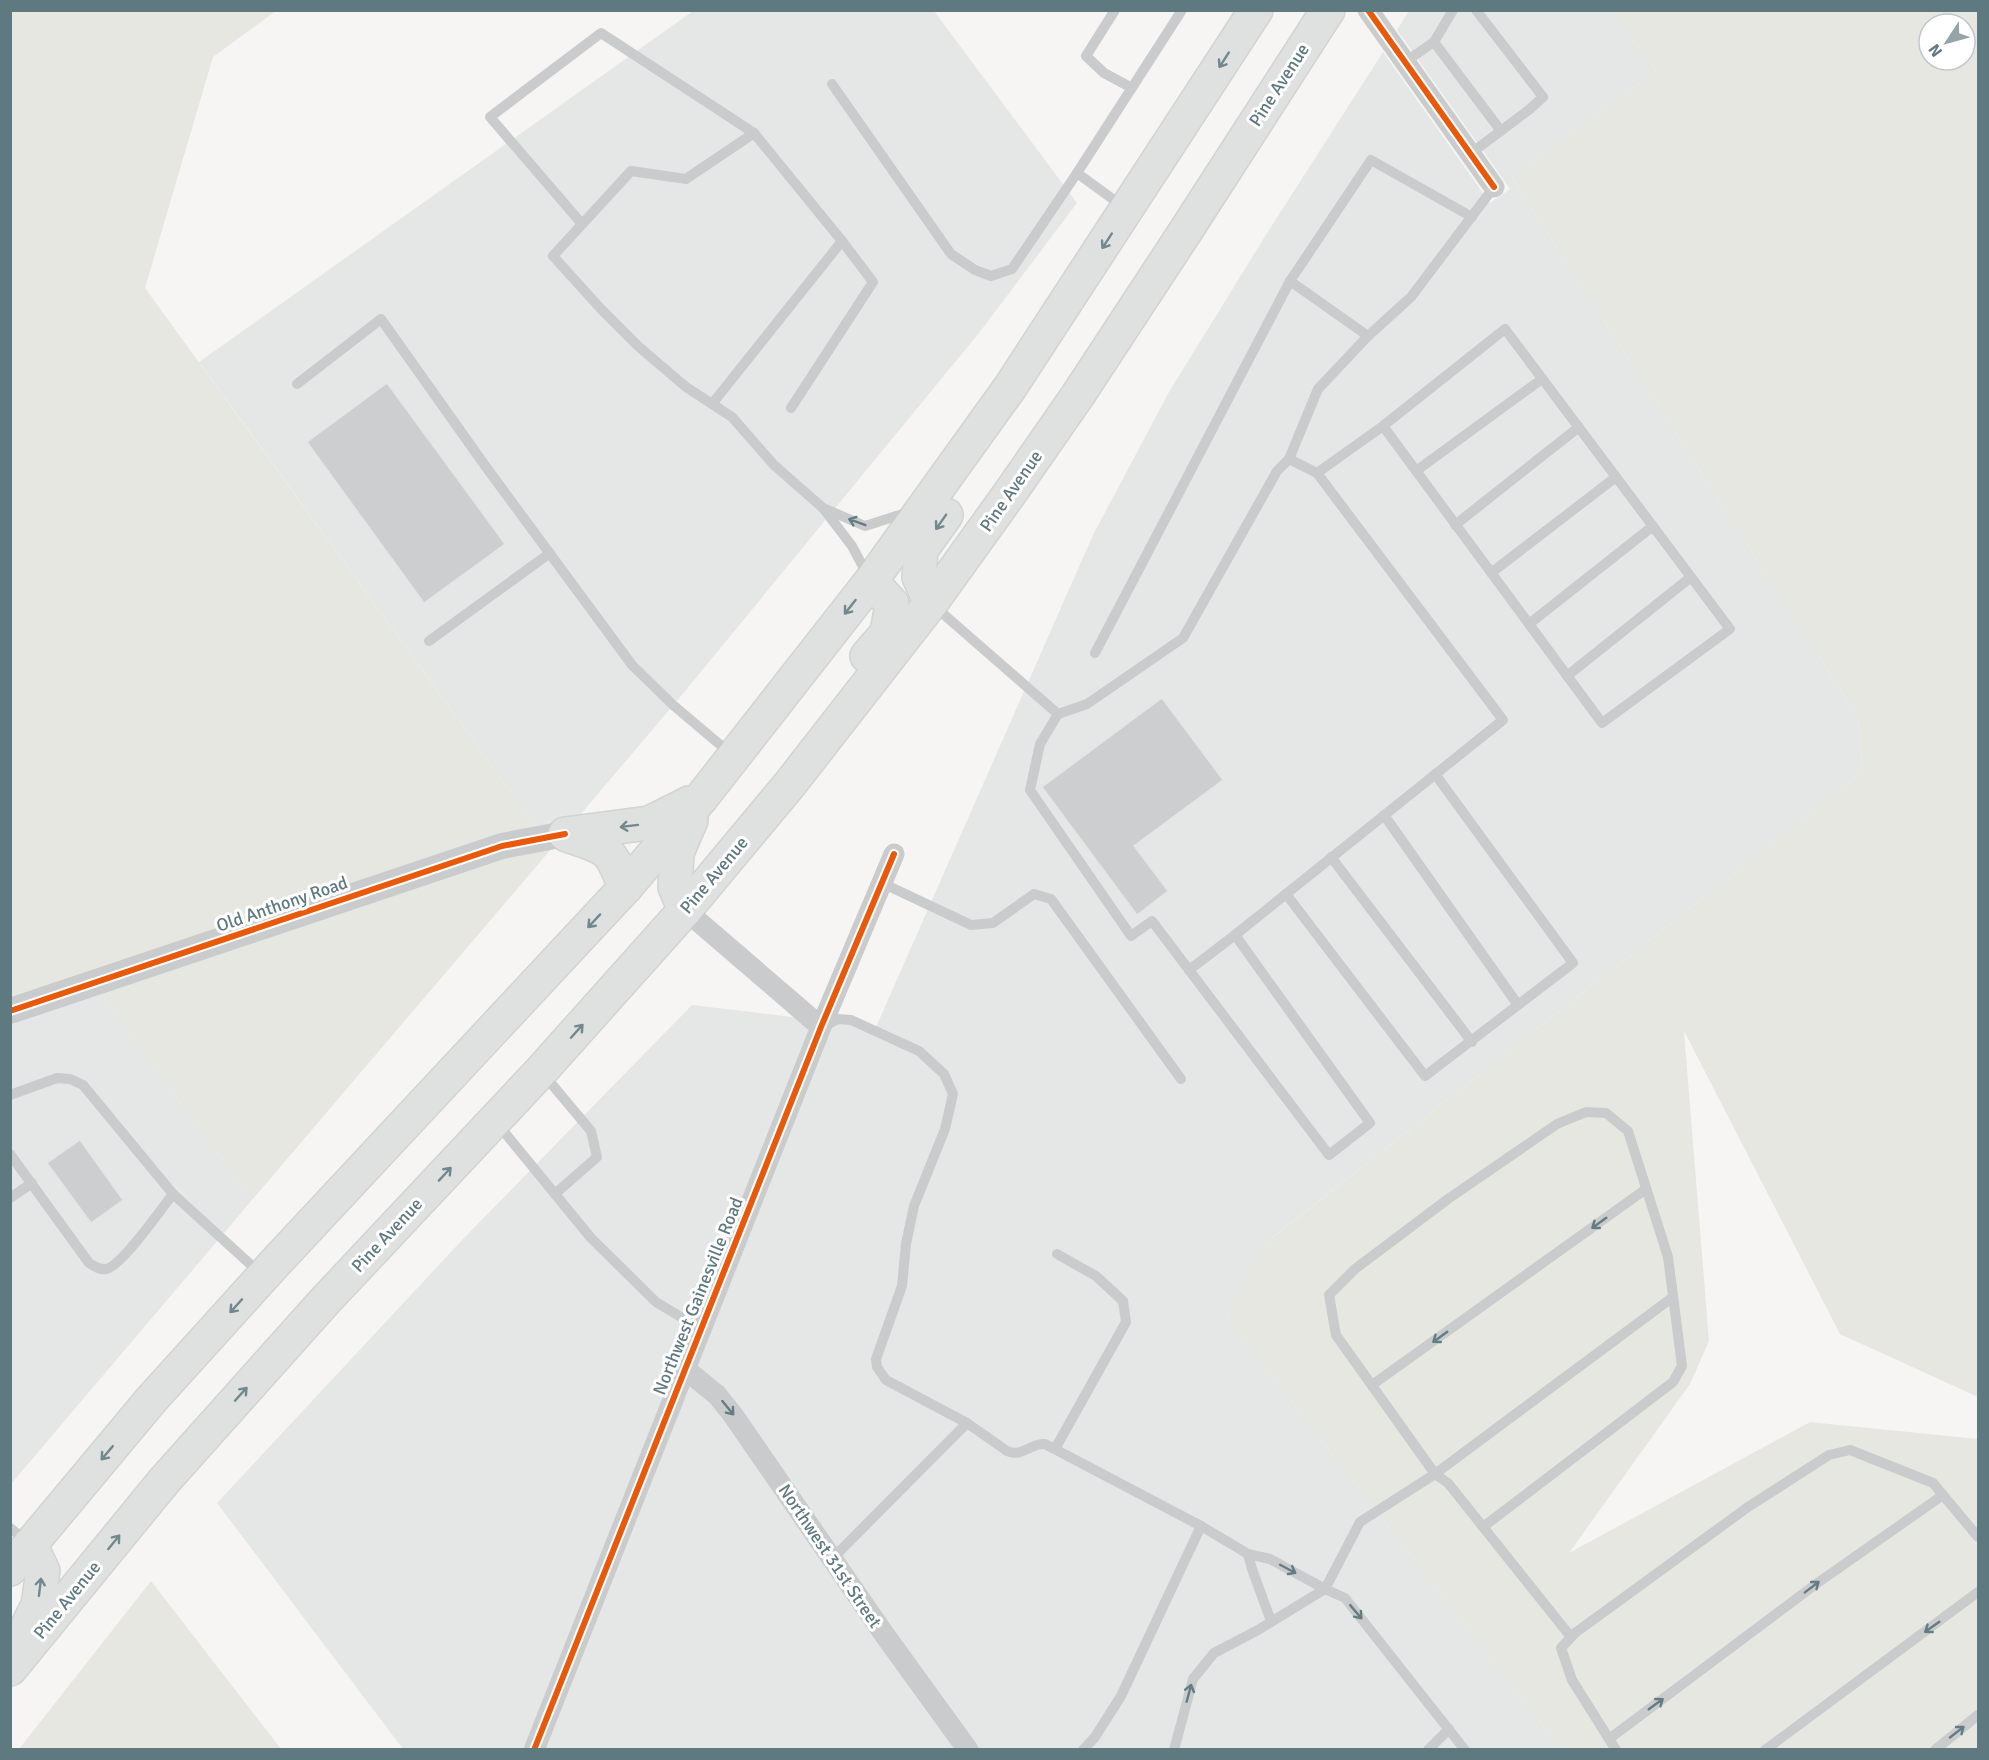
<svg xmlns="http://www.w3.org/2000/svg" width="1989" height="1760" font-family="Signika,sans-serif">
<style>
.built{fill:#e5e7e6}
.green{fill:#e6e7e1;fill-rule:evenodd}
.building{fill:#cdcecf;stroke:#e5e4e4;stroke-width:1.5}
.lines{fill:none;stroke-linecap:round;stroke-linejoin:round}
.trunk-casing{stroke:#d2d3d3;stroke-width:36}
.service{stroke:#cacbcc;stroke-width:10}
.minor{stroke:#cacbcc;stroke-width:21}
.tertiary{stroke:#cacbcc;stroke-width:26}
.trunk{stroke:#dfe0e0;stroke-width:33}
.cycleway-casing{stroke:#fff;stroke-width:10}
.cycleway{stroke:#e8590c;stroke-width:6}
.oneway{stroke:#72888f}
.oneway2{stroke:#647d85}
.labels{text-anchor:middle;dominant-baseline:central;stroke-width:6;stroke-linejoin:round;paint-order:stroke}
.street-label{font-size:18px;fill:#5f7981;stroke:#fff}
</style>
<rect width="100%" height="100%" fill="#f6f5f4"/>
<!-- built -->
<g class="built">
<path d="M693,11H934L1077,203L979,333L681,696L575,821L537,828L199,362Z"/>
<path d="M1409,11H1611L1656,71L1512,178L1858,717L1863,772L1263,1245L1227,1318L1561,1749H403L217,1503L463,1239L692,1005L876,1027L1093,535L1169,392L1264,238L1383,52L1490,203L1510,189L1397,30Z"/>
<path d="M100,992L252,1200L11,1484V1022Z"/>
</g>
<!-- green -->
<g class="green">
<path d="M10,11H276L213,57L145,288L537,828L10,999Z"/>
<path d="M1611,11H1978V1397L1840,1334L1684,1031L1709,1341L1690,1384L1569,1553L1810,1422L1978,1439V1749H1561L1227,1318L1262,1246L1863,772L1858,717L1512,178L1656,71ZM1929,24H1965V60H1929Z"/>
<path d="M552,848L252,1200L100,992L504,857Z"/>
<path d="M151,1581L281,1749H19Z"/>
</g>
<!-- building -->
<g class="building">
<path d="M387,383L505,544L424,603L307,442Z"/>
<path d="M1162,698L1223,780L1134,846L1168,891L1137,915L1042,787Z"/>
<path d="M80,1140L123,1200L91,1223L47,1163Z"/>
</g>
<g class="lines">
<defs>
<g id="trunk">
<path d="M931,603L919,577L921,550L946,515"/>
<path d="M867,656L887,633L892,604L871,581"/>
<path d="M565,834L649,823L689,803"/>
<path d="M567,835C607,849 610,846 625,888"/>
<path d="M685,910L675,887L677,853L691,820"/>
<path d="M10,1569L151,1400L275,1263L625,888L702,797L871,581L1011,386L1256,10"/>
<path d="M22,1637L38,1605L43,1571L30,1544"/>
<path d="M10,1669L164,1481L324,1302L541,1071L685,910L790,784L931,603L1010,493L1078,395L1185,232L1328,10"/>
</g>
</defs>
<!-- trunk casing -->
<use href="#trunk" class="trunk-casing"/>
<!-- service -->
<g class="service">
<path d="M1115,10L1086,56L1104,73L1132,88"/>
<path d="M1453,10L1434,42L1501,131"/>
<path d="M1405,62L1434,42"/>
<path d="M832,84L951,254L975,270L991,276L1012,269L1077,173"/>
<path d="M1470,154L1530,109L1543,97L1476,10"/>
<path d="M1125,208L1077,173L1182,10"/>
<path d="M582,224L490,117L601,33L754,133"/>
<path d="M1290,281L1368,336"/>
<path d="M297,384L381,319L486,467L632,665L673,705L731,754"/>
<path d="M712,404L842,241L754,133L686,179L631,171L553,256L601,309L638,346L686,387L732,417L774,465L823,508"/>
<path d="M791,408L873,282L842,241"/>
<path d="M1289,459L1318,389L1368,336L1411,297L1494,187"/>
<path d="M1416,471L1542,379"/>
<path d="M1317,473L1383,426L1505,329L1730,629L1602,723L1383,426"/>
<path d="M1455,525L1579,427"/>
<path d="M1491,573L1616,477"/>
<path d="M868,576L852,546L823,508L865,526L909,512"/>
<path d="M933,605L1058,714L1040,744L1030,790L1131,936L1152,921L1329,1155L1370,1123L1235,935L1503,720L1317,473L1289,459L1277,471L1183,638L1087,704L1058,714"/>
<path d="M1529,624L1653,526"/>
<path d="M429,641L550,553"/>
<path d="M1095,653L1290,281L1371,160L1472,217"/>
<path d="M1567,676L1691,577"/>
<path d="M1384,815L1518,1005"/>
<path d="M1331,857L1472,1042"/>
<path d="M882,883L971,925L993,923L1034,894L1051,899L1181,1079"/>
<path d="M1286,894L1425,1076L1573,963L1435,774"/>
<path d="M1189,970L1235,935"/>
<path d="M824,1026L838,1019L851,1020L919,1051L944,1074L953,1094L945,1129L914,1206L906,1244L902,1286L876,1359L877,1367L886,1380L967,1423L1007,1451C1022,1458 1030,1443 1045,1444L1201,1526L1248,1554L1270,1559L1325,1589L1360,1522L1435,1474L1448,1483L1571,1637"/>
<path d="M544,1075L591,1131L597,1157L555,1194"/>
<path d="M10,1095L57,1078L70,1079L83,1085L173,1194L261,1274"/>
<path d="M496,1122L591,1238L656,1302L701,1329"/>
<path d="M10,1154L89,1263C94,1266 99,1270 106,1269C122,1266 161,1209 173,1194"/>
<path d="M10,1198L32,1183"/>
<path d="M1372,1385L1646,1189"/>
<path d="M1055,1449L1126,1322L1123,1301L1096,1276L1057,1254"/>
<path d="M1483,1527L1673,1382L1682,1366L1668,1257L1628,1131L1606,1113L1586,1112L1557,1124L1448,1199L1355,1269L1329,1295L1336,1335L1435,1474L1673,1297"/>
<path d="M10,1528L28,1542"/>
<path d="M1248,1554L1252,1569L1271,1621"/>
<path d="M833,1558L967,1423"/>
<path d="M1609,1739L1816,1584L1943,1495"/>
<path d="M1083,1750L1095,1737L1121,1696L1201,1526"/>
<path d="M1174,1750L1193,1679L1214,1653L1258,1630L1325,1589L1345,1598L1465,1750"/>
<path d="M1428,1750L1449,1729"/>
<path d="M1616,1750L1572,1680L1561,1648L1575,1633L1748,1507L1829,1455L1850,1450L1933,1483L1978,1537"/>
<path d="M1765,1750L1978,1592"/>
<path d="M1935,1750L1978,1715"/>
</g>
<!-- minor -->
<g class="minor">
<path d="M1368,10L1494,187"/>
<path d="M685,910L821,1027"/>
<path d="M685,1369L717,1395L733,1415L884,1634L968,1750"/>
<path d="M534,1750L821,1027L894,854"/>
</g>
<!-- tertiary -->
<path class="tertiary" d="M10,1011L502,846L565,834"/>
<!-- trunk -->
<use href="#trunk" class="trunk"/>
<defs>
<g id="cycleway">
<path d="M1368,10L1494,187"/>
<path d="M10,1011L502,846L565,834"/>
<path d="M534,1750L821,1027L894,854"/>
</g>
</defs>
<!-- cycleway casing -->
<use href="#cycleway" class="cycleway-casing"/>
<!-- cycleway -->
<use href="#cycleway" class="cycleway"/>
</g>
<!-- one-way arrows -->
<defs><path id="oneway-shaft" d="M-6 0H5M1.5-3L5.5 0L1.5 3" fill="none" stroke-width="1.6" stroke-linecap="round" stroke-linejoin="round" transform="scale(1.5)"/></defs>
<g class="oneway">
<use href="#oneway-shaft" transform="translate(1224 60) rotate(123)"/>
<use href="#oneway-shaft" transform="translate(1107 241) rotate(123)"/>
<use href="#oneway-shaft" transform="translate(941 522) rotate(125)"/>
<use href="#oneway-shaft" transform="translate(850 607) rotate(128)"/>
<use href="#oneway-shaft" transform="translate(629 826) rotate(173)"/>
<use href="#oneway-shaft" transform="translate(594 921) rotate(133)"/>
<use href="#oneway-shaft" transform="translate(577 1031) rotate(-48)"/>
<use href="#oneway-shaft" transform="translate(445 1174) rotate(-47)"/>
<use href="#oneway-shaft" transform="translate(236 1306) rotate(132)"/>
<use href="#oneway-shaft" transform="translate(241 1394) rotate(-48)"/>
<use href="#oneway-shaft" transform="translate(107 1453) rotate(130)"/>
<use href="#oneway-shaft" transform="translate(114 1542) rotate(-51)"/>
<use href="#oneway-shaft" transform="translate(40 1587) rotate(-83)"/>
</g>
<g class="oneway2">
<use href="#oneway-shaft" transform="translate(857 522) rotate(-160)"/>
<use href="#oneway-shaft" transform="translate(1599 1223) rotate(144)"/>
<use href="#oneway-shaft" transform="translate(1440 1337) rotate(144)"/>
<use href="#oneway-shaft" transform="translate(728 1408) rotate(51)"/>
<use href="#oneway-shaft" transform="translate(1288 1569) rotate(28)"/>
<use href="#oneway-shaft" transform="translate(1812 1587) rotate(-37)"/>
<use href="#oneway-shaft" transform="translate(1356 1612) rotate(50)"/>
<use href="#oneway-shaft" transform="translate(1932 1627) rotate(145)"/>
<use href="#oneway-shaft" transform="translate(1189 1693) rotate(-75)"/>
<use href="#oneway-shaft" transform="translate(1656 1704) rotate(-36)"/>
<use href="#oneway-shaft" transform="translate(1957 1732) rotate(-38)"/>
</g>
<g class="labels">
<!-- street labels -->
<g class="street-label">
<text transform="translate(1279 85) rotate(-57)">Pine Avenue</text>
<text transform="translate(1011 491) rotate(-55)">Pine Avenue</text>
<text transform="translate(714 875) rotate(-50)">Pine Avenue</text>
<text transform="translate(282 904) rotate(-19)">Old Anthony Road</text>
<text transform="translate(387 1235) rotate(-47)">Pine Avenue</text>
<text transform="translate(698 1296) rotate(-68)">Northwest Gainesville Road</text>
<text transform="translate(830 1556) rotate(56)">Northwest 31st Street</text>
<text transform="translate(67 1600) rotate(-51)">Pine Avenue</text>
</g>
</g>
<!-- border -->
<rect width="1989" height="1760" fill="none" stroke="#5f7981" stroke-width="24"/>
<!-- north arrow -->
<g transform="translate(1947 42) rotate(234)"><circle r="28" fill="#ffffff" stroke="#bfc9cd" stroke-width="1.5"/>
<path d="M0-4.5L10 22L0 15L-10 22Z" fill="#94a4a9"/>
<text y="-9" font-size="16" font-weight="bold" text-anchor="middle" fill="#5f7981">N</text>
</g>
</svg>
